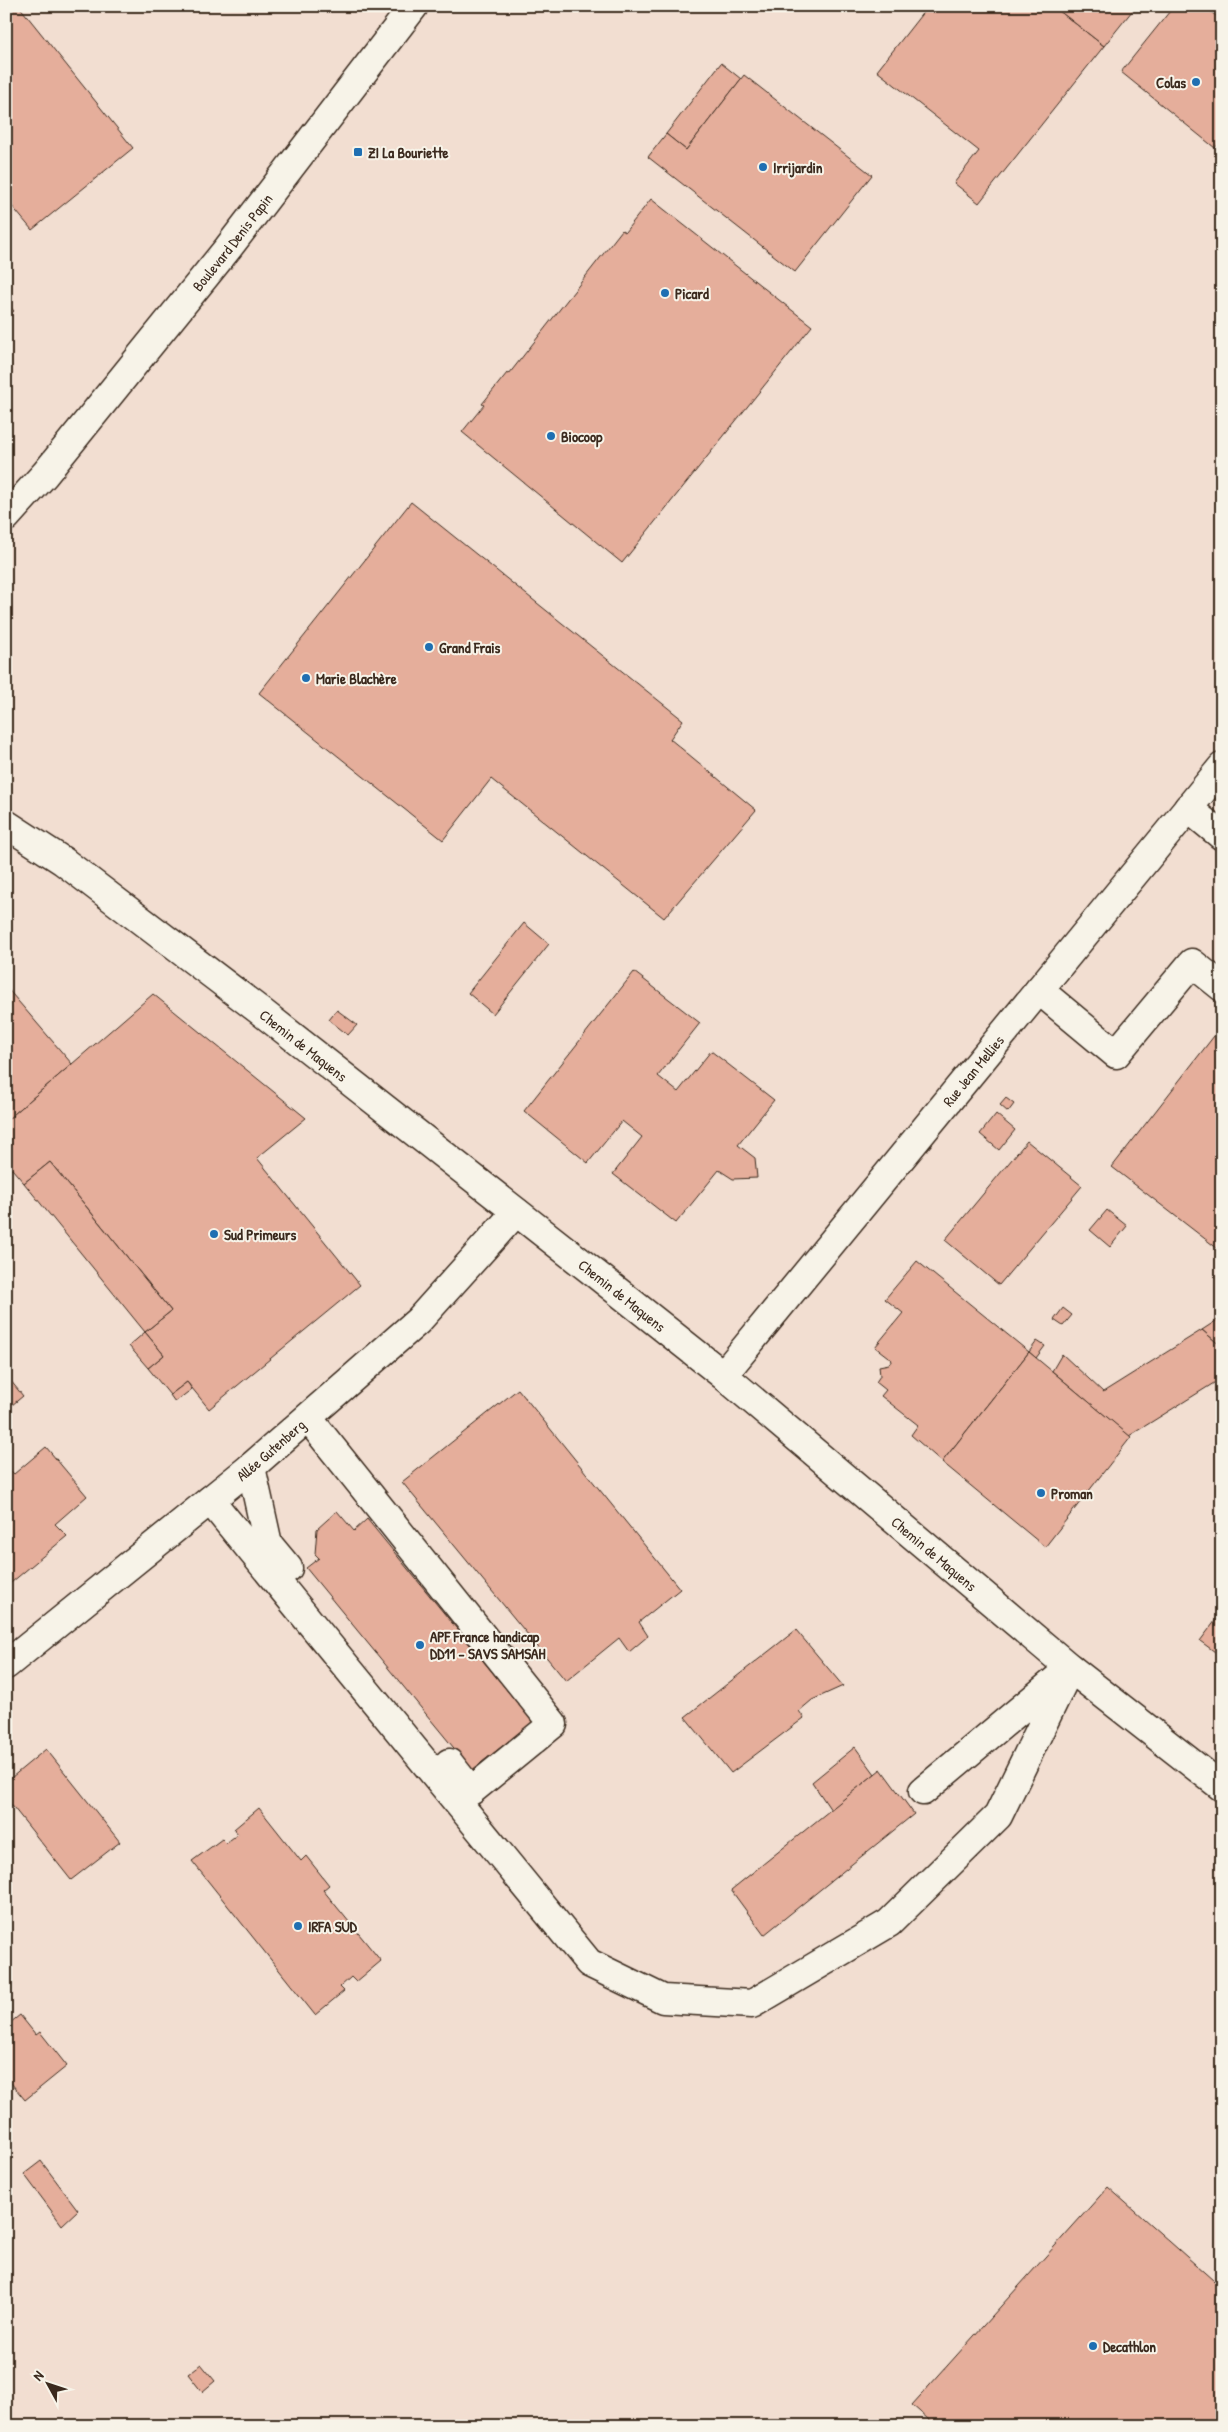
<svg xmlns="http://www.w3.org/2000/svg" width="1228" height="2432" font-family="'Patrick Hand',sans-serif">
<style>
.built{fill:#f2ded1}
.building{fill:#e5ae9b;stroke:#3b2a1e}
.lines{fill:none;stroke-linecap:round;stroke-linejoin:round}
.minor-casing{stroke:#3b2a1e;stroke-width:31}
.minor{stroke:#f7f3e8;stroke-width:28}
.poi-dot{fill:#1f6fb2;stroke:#f7f3e8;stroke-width:2}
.labels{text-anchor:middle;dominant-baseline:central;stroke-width:4;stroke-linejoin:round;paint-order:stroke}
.poi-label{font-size:15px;font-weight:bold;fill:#3b2a1e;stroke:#f7f3e8;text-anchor:start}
.street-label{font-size:15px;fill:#3b2a1e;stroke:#f7f3e8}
</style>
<rect width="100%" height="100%" fill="#f7f3e8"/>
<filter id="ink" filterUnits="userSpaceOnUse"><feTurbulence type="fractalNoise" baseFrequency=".02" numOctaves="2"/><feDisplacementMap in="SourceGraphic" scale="10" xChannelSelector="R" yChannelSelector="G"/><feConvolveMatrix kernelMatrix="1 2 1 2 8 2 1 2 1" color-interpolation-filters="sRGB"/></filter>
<g filter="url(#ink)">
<!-- built -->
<rect class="built" x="6" y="6" width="1216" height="2420"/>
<!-- building -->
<g class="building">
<path d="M6,6H19L133,148L32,230L6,199Z"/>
<path d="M928,6H1053L1104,46L979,203L954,183L979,151L877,71Z"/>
<path d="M1053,6H1136L1104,46Z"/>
<path d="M1174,6H1204L1222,21V139L1215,148L1121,72Z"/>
<path d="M721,63L741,79L686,150L666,134Z"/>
<path d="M744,75L872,175L795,272L648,157L666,134L686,150Z"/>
<path d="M651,199L812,326L622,563L462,432L484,405L482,404L507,373L509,374L622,230L625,232Z"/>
<path d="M6,302L14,311L6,318Z"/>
<path d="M411,502L683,720L670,739L756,810L664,918L491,779L443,840L259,693Z"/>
<path d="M524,923L549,944L493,1014L468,993Z"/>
<path d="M634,972L700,1023L658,1076L678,1092L711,1051L774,1100L738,1145L755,1158L757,1178L733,1179L719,1170L676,1223L613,1174L642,1137L622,1121L588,1163L524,1111Z"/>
<path d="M6,987L72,1064L6,1121Z"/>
<path d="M153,994L306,1118L257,1158L360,1285L209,1409L187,1382L170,1395L148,1368L164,1355L145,1332L171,1311L50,1162L24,1183L12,1169L6,1174V1121Z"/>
<path d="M337,1010L357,1025L348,1035L329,1020Z"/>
<path d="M1214,1036L1222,1043V1252L1112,1167Z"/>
<path d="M1006,1098L1014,1104L1008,1112L1000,1105Z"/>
<path d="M996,1114L1015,1130L999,1150L980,1134Z"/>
<path d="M1027,1141L1082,1186L999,1285L945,1240Z"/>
<path d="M50,1162L171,1311L145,1332L24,1183Z"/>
<path d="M1107,1210L1127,1226L1110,1247L1090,1230Z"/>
<path d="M917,1261L1029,1352L942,1462L911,1435L918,1425L881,1396L886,1390L876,1382L880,1376L879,1366L889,1364L892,1360L875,1347L903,1313L885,1299Z"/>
<path d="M1063,1308L1072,1315L1063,1326L1054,1320Z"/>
<path d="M1222,1317V1347L1202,1330Z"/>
<path d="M1202,1330L1222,1347V1378L1129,1436L1052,1371L1062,1354L1103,1392Z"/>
<path d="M145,1332L164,1355L148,1368L129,1346Z"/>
<path d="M1037,1341L1045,1346L1036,1358L1029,1352Z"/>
<path d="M1029,1352L1131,1437L1045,1547L942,1462Z"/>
<path d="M6,1375L23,1396L6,1410Z"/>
<path d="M187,1382L192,1389L175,1402L170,1395Z"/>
<path d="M518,1389L680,1589L639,1622L648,1636L629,1652L619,1638L566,1681L402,1482Z"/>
<path d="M46,1447L87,1496L55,1524L67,1536L6,1587V1466L14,1474Z"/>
<path d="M337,1511L354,1531L367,1519L533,1722L472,1770L306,1568L319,1558L315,1554L317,1529Z"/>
<path d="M1222,1612V1657L1200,1641Z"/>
<path d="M796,1630L843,1686L812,1700L799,1711L804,1718L731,1773L685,1717Z"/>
<path d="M855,1747L875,1774L831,1810L812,1782Z"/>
<path d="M46,1749L120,1842L71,1880L6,1798V1782Z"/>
<path d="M881,1769L914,1814L764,1935L731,1890Z"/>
<path d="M259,1808L301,1861L306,1856L329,1885L323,1890L381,1961L356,1982L351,1977L340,1987L344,1991L315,2015L192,1861L222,1839L226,1843L238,1834L234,1829Z"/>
<path d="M20,2015L36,2035L40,2032L67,2066L25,2100L6,2077V2026Z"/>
<path d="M41,2161L78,2210L62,2225L24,2174Z"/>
<path d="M1108,2187L1222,2288V2426H936L912,2405Z"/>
<path d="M201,2364L215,2381L202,2392L188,2374Z"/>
</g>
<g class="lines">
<defs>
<g id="minor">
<path id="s1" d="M6,517L45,474L228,248L414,6"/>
<path d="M1188,808L1222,836"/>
<path id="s2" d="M6,824L63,861L259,1010L602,1279L723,1375L1070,1668L1222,1787"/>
<path d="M1039,990L1116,1054L1192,963L1222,987"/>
<path id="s3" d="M723,1375L1222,767"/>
<path d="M308,1418L553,1724L471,1791L449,1763"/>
<path d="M251,1467L268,1544L288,1568"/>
<path d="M210,1500L589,1963L663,1999L752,2004L889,1923L998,1816L1070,1668L923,1791"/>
<path id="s4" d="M6,1665L251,1467L418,1321L516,1212"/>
</g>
</defs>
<!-- minor casing -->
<use href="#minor" class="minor-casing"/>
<!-- minor -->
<use href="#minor" class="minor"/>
</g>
</g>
<!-- markers -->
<g class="poi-dot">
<circle cx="1196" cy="82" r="5"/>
<rect x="353" y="147" width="10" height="10" rx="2.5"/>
<circle cx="763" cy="167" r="5"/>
<circle cx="665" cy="293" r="5"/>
<circle cx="551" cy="436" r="5"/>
<circle cx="429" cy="647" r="5"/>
<circle cx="306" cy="678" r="5"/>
<circle cx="214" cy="1234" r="5"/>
<circle cx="1041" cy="1493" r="5"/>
<circle cx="420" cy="1645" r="5"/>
<circle cx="298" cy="1926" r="5"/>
<circle cx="1093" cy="2346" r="5"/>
</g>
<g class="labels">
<!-- poi labels -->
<g class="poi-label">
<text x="1186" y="82" text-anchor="end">Colas</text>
<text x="368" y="152">ZI La Bouriette</text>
<text x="773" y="167">Irrijardin</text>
<text x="675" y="293">Picard</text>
<text x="561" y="436">Biocoop</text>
<text x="439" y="647">Grand Frais</text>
<text x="316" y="678">Marie Blachère</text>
<text x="224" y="1234">Sud Primeurs</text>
<text x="1051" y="1493">Proman</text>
<text x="430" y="1636">APF France handicap<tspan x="430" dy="17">DD11 - SAVS SAMSAH</tspan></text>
<text x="308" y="1926">IRFA SUD</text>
<text x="1103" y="2346">Decathlon</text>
</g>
<!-- street labels -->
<g class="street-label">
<text stroke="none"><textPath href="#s1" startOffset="356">Boulevard Denis Papin</textPath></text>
<text stroke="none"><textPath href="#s2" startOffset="371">Chemin de Maquens</textPath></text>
<text stroke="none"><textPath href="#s3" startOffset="394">Rue Jean Mellies</textPath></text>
<text stroke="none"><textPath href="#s2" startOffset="776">Chemin de Maquens</textPath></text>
<text stroke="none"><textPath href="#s4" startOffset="341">Allée Gutenberg</textPath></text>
<text stroke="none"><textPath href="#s2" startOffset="1181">Chemin de Maquens</textPath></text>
</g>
</g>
<!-- margin -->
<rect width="1228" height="2432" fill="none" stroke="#f7f3e8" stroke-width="25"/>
<rect x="12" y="12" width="1203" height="2407" fill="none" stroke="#3b2a1e" stroke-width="2" filter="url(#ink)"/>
<!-- north arrow -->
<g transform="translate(48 2384) rotate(310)" stroke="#f7f3e8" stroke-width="4" paint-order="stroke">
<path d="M0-4L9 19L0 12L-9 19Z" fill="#3b2a1e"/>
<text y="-8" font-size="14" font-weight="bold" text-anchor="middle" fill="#3b2a1e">N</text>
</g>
</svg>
